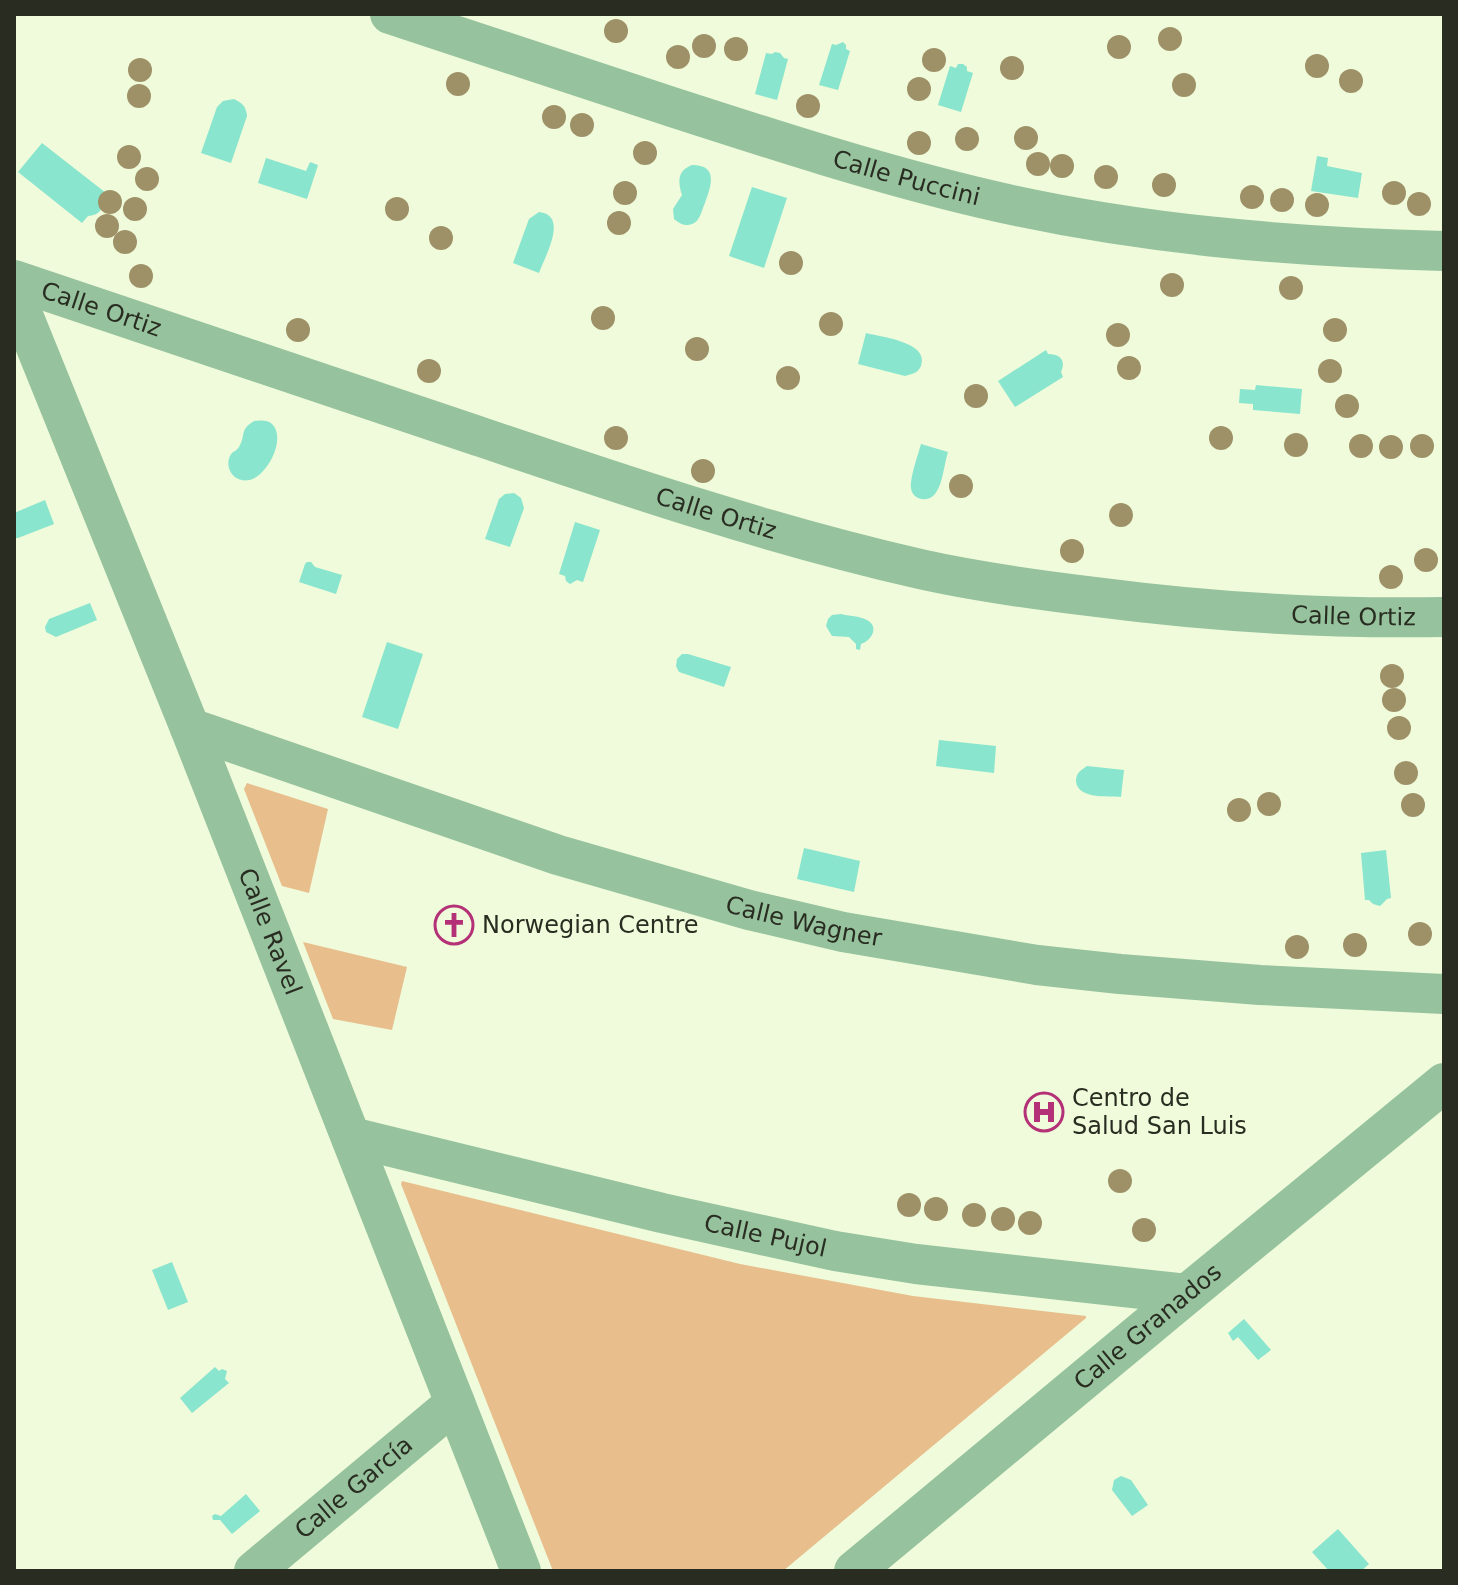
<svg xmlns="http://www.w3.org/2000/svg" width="1458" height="1585" font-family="'DejaVu Sans',sans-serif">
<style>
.green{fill:#e8be8d}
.water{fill:#89e5ce}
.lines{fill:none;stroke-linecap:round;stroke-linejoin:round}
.minor{stroke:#96c29d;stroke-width:40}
.tree{fill:#9e9168}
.labels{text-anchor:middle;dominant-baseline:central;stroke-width:6;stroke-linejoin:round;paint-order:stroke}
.street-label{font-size:24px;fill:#292d21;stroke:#effbda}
.poi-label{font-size:24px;fill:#292d21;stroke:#effbda;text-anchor:start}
</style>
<rect width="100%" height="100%" fill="#effbda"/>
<!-- green -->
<g class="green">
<path d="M247,783L328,809L309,893L282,886L244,789Z"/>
<path d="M303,942L407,967L392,1030L333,1019Z"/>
<path d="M402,1181L740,1264L913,1296L1086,1316V1318L783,1571H553L401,1184Z"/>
</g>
<!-- water -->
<g class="water">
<path d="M843,42L846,45V49L850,51L838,90L819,85L832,44L836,45Z"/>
<path d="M775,52L780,53L784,58L788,59L777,100L755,94L766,53L772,54Z"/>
<path d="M958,64H963L967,67V71L973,73L961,112L938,105L950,66L956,68Z"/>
<path d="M234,99C242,103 246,106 247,116L231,163L201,153L217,107L223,101Z"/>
<path d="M42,143L106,193L101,199C104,210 99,215 88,216L82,223L18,172Z"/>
<path d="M1317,156L1328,158L1327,166L1362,173L1358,198L1311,191Z"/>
<path d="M266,158L306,171L310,162L318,165L307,199L258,183Z"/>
<path d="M692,165C719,165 711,186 705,203C702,209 700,222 692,224C685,227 679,223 674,219L673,209L682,195C678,181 677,171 692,165Z"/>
<path d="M752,187L787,198L764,268L729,256Z"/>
<path d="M539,212C569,215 545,256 539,273L513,263L529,219Z"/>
<path d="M866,333C881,337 930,342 921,366C918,373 912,374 905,376L858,364Z"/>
<path d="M1046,350L1048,354C1061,354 1066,361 1061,372L1063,377L1015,407L998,381Z"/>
<path d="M1256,385L1302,389L1300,414L1253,410V404L1239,403L1240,389L1255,390Z"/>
<path d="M254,421C259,421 267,419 272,424C287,438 267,477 249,480C235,483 224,469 230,456C233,450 235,453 239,447C246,436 239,430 254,421Z"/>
<path d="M921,444L948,452C944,464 943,484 935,494C928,503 912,500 911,488C910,477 918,455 921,444Z"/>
<path d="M514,493L521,498L524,508L510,547L485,539L499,499L505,494Z"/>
<path d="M45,500L54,524L18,538H14V513Z"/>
<path d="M575,522L600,530L583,582L577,580L570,584L566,581L565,576L559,574Z"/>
<path d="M307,562H311L315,567L342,575L336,594L299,582L305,564Z"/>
<path d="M90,603L97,620L56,637L46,632L45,627L49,619Z"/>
<path d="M841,614C848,616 860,616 867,620C880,627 871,641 861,644L860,650L856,649V644L849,637L832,636L826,626L828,619L832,615Z"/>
<path d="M387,642L423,654L398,729L362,717Z"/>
<path d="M682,654H688L731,667L724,687L679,672L676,666L677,659Z"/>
<path d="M939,740L996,746L994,773L936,766Z"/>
<path d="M1087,766L1124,770L1121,797C1108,796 1077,799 1076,781C1076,773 1081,770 1087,766Z"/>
<path d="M804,848L860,861L854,892L797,879Z"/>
<path d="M1386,850L1391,898L1387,899L1380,906L1373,904L1369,900H1365L1361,853Z"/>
<path d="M172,1262L188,1302L168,1310L152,1270Z"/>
<path d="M1244,1319L1271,1350L1258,1360L1238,1337L1233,1341L1228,1333Z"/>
<path d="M215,1367L219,1371L222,1369L227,1371L225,1379L229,1383L192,1413L180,1398Z"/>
<path d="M1121,1476L1131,1480L1148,1505L1132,1516L1112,1490L1114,1480Z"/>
<path d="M246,1494L260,1511L232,1534L220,1520H213L212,1516L215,1514L221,1516Z"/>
<path d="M1338,1529L1369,1564L1361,1571H1329L1312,1552Z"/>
</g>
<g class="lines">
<!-- minor -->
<g class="minor">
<path id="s1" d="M390,14C484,45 578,76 672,107C774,140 876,173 981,198C1132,234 1289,247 1444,251"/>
<path id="s2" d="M14,280C167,331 319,383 472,434C620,484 767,534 920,569C978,582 1037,590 1096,597C1211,612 1327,619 1444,617"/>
<path id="s3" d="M14,293L190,728L521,1571"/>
<path id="s4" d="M190,728L558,855L749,910L843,932L1037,965L1120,974L1260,985L1444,994"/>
<path id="s5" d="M351,1137L662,1213L835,1251L916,1264L1187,1294"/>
<path id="s6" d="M254,1571L455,1403"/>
<path id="s7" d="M854,1571L1187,1294L1444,1083"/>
</g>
</g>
<!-- trees -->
<g class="tree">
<circle cx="616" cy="31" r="12"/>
<circle cx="1170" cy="39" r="12"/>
<circle cx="704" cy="46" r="12"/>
<circle cx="1119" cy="47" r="12"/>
<circle cx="736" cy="49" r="12"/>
<circle cx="678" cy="57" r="12"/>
<circle cx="934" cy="60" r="12"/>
<circle cx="1317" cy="66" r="12"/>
<circle cx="1012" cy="68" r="12"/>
<circle cx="140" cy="70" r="12"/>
<circle cx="1351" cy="81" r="12"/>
<circle cx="458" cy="84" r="12"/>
<circle cx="1184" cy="85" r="12"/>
<circle cx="919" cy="89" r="12"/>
<circle cx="139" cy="96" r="12"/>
<circle cx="808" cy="106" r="12"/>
<circle cx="554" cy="117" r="12"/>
<circle cx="582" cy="125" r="12"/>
<circle cx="1026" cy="138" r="12"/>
<circle cx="967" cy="139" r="12"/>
<circle cx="919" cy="143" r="12"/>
<circle cx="645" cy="153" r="12"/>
<circle cx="129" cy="157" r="12"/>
<circle cx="1038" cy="164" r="12"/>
<circle cx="1062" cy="166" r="12"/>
<circle cx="1106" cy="177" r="12"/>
<circle cx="147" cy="179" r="12"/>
<circle cx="1164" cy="185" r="12"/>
<circle cx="625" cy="193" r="12"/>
<circle cx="1394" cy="193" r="12"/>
<circle cx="1252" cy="197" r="12"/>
<circle cx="1282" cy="200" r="12"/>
<circle cx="110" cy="202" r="12"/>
<circle cx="1419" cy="204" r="12"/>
<circle cx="1317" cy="205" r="12"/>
<circle cx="135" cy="209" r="12"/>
<circle cx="397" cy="209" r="12"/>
<circle cx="619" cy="223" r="12"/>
<circle cx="107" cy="226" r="12"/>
<circle cx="441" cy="238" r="12"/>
<circle cx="125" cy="242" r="12"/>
<circle cx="791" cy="263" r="12"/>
<circle cx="141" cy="276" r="12"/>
<circle cx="1172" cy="285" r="12"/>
<circle cx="1291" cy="288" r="12"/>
<circle cx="603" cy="318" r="12"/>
<circle cx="831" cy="324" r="12"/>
<circle cx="298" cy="330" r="12"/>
<circle cx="1335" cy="330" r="12"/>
<circle cx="1118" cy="335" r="12"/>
<circle cx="697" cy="349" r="12"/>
<circle cx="1129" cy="368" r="12"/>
<circle cx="429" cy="371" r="12"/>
<circle cx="1330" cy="371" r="12"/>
<circle cx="788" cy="378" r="12"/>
<circle cx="976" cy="396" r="12"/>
<circle cx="1347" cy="406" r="12"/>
<circle cx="616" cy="438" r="12"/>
<circle cx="1221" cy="438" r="12"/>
<circle cx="1296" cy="445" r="12"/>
<circle cx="1361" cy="446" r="12"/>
<circle cx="1422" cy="446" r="12"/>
<circle cx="1391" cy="447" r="12"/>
<circle cx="703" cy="471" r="12"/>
<circle cx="961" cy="486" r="12"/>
<circle cx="1121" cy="515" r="12"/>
<circle cx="1072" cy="551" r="12"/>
<circle cx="1426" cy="560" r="12"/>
<circle cx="1391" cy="577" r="12"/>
<circle cx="1392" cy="676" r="12"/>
<circle cx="1394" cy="700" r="12"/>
<circle cx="1399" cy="728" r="12"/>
<circle cx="1406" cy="773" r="12"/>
<circle cx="1269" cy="804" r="12"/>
<circle cx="1413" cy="805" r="12"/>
<circle cx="1239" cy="810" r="12"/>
<circle cx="1420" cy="934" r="12"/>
<circle cx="1355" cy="945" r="12"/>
<circle cx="1297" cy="947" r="12"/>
<circle cx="1120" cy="1181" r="12"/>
<circle cx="909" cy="1205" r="12"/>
<circle cx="936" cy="1209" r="12"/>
<circle cx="974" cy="1215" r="12"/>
<circle cx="1003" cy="1219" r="12"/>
<circle cx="1030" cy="1223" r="12"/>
<circle cx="1144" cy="1230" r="12"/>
</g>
<!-- icons -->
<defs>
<symbol id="church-ring" viewBox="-11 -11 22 22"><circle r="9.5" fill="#effbda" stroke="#b43077" stroke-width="1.5"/><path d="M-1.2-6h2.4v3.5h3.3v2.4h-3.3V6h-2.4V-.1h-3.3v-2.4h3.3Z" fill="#b43077"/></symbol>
<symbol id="hospital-ring" viewBox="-11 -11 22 22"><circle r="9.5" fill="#effbda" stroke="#b43077" stroke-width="1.5"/><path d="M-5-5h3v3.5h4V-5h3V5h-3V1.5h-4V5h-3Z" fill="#b43077"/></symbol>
</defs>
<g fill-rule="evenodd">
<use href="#church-ring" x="432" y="903" width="44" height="44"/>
<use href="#hospital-ring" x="1022" y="1090" width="44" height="44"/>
</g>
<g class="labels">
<!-- street labels -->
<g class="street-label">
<text stroke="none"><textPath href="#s1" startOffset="542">Calle Puccini</textPath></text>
<text stroke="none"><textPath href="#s2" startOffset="92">Calle Ortiz</textPath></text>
<text stroke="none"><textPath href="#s2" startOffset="740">Calle Ortiz</textPath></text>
<text stroke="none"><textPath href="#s2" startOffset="1388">Calle Ortiz</textPath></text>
<text stroke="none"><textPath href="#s4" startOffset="644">Calle Wagner</textPath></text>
<text stroke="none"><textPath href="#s3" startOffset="688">Calle Ravel</textPath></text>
<text stroke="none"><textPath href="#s5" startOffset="426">Calle Pujol</textPath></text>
<text stroke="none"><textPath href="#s7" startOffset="382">Calle Granados</textPath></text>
<text stroke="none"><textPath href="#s6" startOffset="130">Calle García</textPath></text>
</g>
<!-- poi labels -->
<g class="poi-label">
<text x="482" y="925">Norwegian Centre</text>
<text x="1072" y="1098">Centro de<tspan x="1072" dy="28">Salud San Luis</tspan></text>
</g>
</g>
<!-- border -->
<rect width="1458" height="1585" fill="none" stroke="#292d21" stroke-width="32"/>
</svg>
